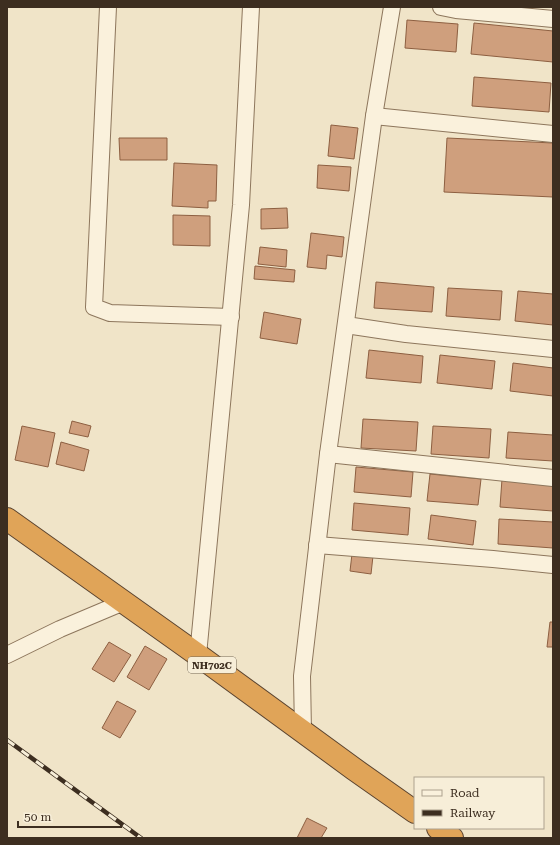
<svg xmlns="http://www.w3.org/2000/svg" width="560" height="845" font-family="'Roboto Serif',serif">
<style>
.building{fill:#cf9f7d;stroke:#8d5f41}
.lines{fill:none;stroke-linecap:round;stroke-linejoin:round}
.street-casing{stroke:#8d765c;stroke-width:18}
.highway-casing{stroke:#5b4430;stroke-width:24}
.street{stroke:#faf1dc;stroke-width:16}
.highway{stroke:#e0a458;stroke-width:22}
.rail-casing{stroke:#3d2e20;stroke-width:4.5}
.rail{stroke:#f7eed8;stroke-width:3;stroke-dasharray:9;stroke-linecap:butt}
.labels{text-anchor:middle;dominant-baseline:central;stroke-width:3;stroke-linejoin:round;paint-order:stroke}
.shield{fill:#f7eed8;stroke:#756857;stroke-width:1}
.shield-label{font-size:10px;font-weight:bold;fill:#3d2e20}
</style>
<rect width="100%" height="100%" fill="#f0e4c8"/>
<!-- building -->
<g class="building">
<path d="M407,20L458,24L456,52L405,48Z"/>
<path d="M474,23L553,31V62L471,54Z"/>
<path d="M474,77L551,83L549,112L472,106Z"/>
<path d="M331,125L358,128L354,159L328,156Z"/>
<path d="M119,138H167V160H120Z"/>
<path d="M447,138L553,143V197L444,192Z"/>
<path d="M174,163L217,165L216,201H208V208L172,206Z"/>
<path d="M318,165L351,167L349,191L317,188Z"/>
<path d="M287,208L288,228L261,229V209Z"/>
<path d="M173,215L210,216V246L173,245Z"/>
<path d="M311,233L344,237L342,257L327,255L326,269L307,267Z"/>
<path d="M260,247L287,250L286,267L258,264Z"/>
<path d="M255,266L295,270L294,282L254,279Z"/>
<path d="M376,282L434,287L432,312L374,308Z"/>
<path d="M448,288L502,291L500,320L446,316Z"/>
<path d="M518,291L553,294V325L515,321Z"/>
<path d="M264,312L301,319L297,344L260,338Z"/>
<path d="M369,350L423,356L421,383L366,378Z"/>
<path d="M440,355L495,361L492,389L437,383Z"/>
<path d="M513,363L553,368V396L510,391Z"/>
<path d="M363,419L418,422L416,451L361,448Z"/>
<path d="M72,421L91,426L88,437L69,433Z"/>
<path d="M22,426L55,433L48,467L15,460Z"/>
<path d="M433,426L491,429L489,458L431,454Z"/>
<path d="M508,432L553,435V461L506,458Z"/>
<path d="M61,442L89,450L84,471L56,464Z"/>
<path d="M356,467L413,472L411,497L354,492Z"/>
<path d="M430,474L481,479L478,505L427,501Z"/>
<path d="M502,479L553,483V511L500,507Z"/>
<path d="M354,503L410,508L408,535L352,530Z"/>
<path d="M431,515L476,521L473,545L428,539Z"/>
<path d="M499,519L553,522V548L498,544Z"/>
<path d="M352,554L373,556L371,574L350,571Z"/>
<path d="M550,622H553V647H547Z"/>
<path d="M109,642L131,655L114,682L92,669Z"/>
<path d="M145,646L167,659L149,690L127,677Z"/>
<path d="M117,701L136,711L120,738L102,728Z"/>
<path d="M307,818L327,828L321,838H297Z"/>
</g>
<g class="lines">
<defs>
<g id="street">
<path d="M108,7L94,307L110,313L231,317"/>
<path d="M441,7L456,10L553,19"/>
<path d="M374,116L553,134"/>
<path d="M346,325L406,334L553,349"/>
<path d="M328,454L553,478"/>
<path d="M317,545L493,559L553,565"/>
<path d="M7,655L60,629L124,602"/>
<path d="M198,655L241,205L251,7"/>
<path d="M303,732L302,676L328,454L374,116L392,7"/>
</g>
<g id="highway">
<path d="M7,519L198,655L354,769L415,812"/>
<path d="M438,828L452,838"/>
</g>
</defs>
<!-- street casing -->
<use href="#street" class="street-casing"/>
<!-- highway casing -->
<use href="#highway" class="highway-casing"/>
<!-- street -->
<use href="#street" class="street"/>
<!-- highway -->
<use href="#highway" class="highway"/>
<defs>
<path id="rail" d="M7,740L141,838"/>
</defs>
<!-- rail casing -->
<use href="#rail" class="rail-casing"/>
<!-- rail -->
<use href="#rail" class="rail"/>
</g>
<g class="labels">
<!-- shield labels -->
<rect class="shield" x="188" y="657" width="48" height="16" rx="3"/>
<g class="shield-label">
<text x="212" y="665">NH702C</text>
</g>
</g>
<!-- border -->
<rect width="560" height="845" fill="none" stroke="#3d2e20" stroke-width="16"/>
<!-- legend -->
<rect x="414" y="777" width="130" height="52" fill="#f7eed8" stroke="#ada18e"/>
<rect x="422" y="790" width="20" height="6" fill="#faf1dc" stroke="#ada18e"/>
<text x="450" y="797" font-size="12" fill="#3d2e20">Road</text>
<rect x="422" y="810" width="20" height="6" fill="#3d2e20" stroke="#ada18e"/>
<text x="450" y="817" font-size="12" fill="#3d2e20">Railway</text>
<!-- scale -->
<path d="M18 821v6h103v-6" fill="none" stroke="#3d2e20" stroke-width="2"/>
<text x="24" y="821" font-size="12" fill="#3d2e20" stroke="#f7eed8" stroke-width="3" paint-order="stroke">50 m</text>
</svg>
